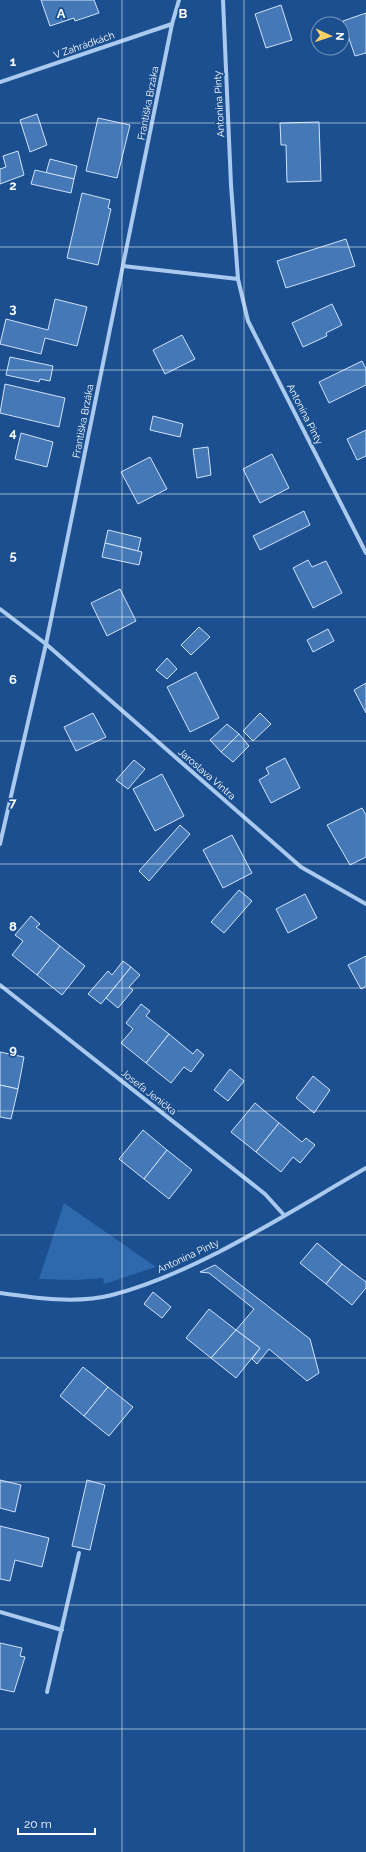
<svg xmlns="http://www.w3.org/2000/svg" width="366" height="1852" font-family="Raleway,sans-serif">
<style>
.green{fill:#2e69ad}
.building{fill:#4478b7;stroke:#cfe3fa}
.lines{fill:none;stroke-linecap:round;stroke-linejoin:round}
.street{stroke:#a9c9ee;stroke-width:4}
.grid{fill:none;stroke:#fff;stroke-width:1;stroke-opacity:0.55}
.labels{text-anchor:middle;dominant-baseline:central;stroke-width:3.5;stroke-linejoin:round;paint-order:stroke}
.street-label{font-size:10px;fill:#fff;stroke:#1b4f8f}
.grid-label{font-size:13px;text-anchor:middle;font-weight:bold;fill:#fff;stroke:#1b4f8f;stroke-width:3.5;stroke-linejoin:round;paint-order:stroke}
</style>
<rect width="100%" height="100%" fill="#1b4f8f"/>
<!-- green -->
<path class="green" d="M64,1203L156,1267L104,1284L103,1278L75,1280L39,1279Z"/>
<!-- building -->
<g class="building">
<path d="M41,0H94L99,13L75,21L74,18L50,26Z"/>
<path d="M281,5L292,40L266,48L255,14Z"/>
<path d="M366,13V53L355,56L343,21Z"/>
<path d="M37,114L47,145L30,152L20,120Z"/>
<path d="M98,118L130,125L117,178L86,171Z"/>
<path d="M319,122L321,181L287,182L286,145H281L280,123Z"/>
<path d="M18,151L24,175L0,184V169L6,167L3,156Z"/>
<path d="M50,159L77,166L74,179L46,173Z"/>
<path d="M35,170L74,179L71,193L31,184Z"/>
<path d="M82,193L110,200L108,208L111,209L98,265L67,258Z"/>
<path d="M346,239L355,266L286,288L277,261Z"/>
<path d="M55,299L87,307L77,346L45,338L41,354L0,344L6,319L48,330Z"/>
<path d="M332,304L342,325L326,333L327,336L303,347L292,323Z"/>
<path d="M182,335L195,359L165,374L153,350Z"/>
<path d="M10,357L53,366L50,381L40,379L39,382L6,375Z"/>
<path d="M362,361L366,369V385L329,403L319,382Z"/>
<path d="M5,384L65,398L59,427L0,413Z"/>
<path d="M153,416L183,424L180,437L150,430Z"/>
<path d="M366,430V456L357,460L347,439Z"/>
<path d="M21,433L53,442L47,467L15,459Z"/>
<path d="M208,447L211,475L197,478L193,449Z"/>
<path d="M272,454L289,488L260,503L243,469Z"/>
<path d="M150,457L167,489L138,504L121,472Z"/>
<path d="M304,511L310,525L260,550L253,536Z"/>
<path d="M108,530L141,538L138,551L105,543Z"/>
<path d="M105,543L142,552L139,565L102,557Z"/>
<path d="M308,560L312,567L326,561L342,593L313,608L293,568Z"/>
<path d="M120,589L136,621L107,636L91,603Z"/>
<path d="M199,627L210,637L191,655L181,645Z"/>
<path d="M328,629L334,641L313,652L307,640Z"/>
<path d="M167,658L177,669L167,679L156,670Z"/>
<path d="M196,672L219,718L190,732L167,687Z"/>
<path d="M366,683V713L354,690Z"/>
<path d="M93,713L106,737L76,751L64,727Z"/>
<path d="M260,713L271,724L253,741L243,731Z"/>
<path d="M227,724L239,734L221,752L210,740Z"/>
<path d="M239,734L249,746L233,762L221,752Z"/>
<path d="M285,758L300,788L271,803L259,780L269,774L266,768Z"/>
<path d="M134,760L145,769L128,789L116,780Z"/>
<path d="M162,774L184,816L155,831L133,789Z"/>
<path d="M362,808L366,815V857L350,865L327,825Z"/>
<path d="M180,825L190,834L149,881L139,871Z"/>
<path d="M232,835L252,873L223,888L203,850Z"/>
<path d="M239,890L252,901L224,933L211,922Z"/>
<path d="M305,894L317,918L288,933L276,909Z"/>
<path d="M31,916L40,924L36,927L60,946L37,975L12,955L23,941L15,935Z"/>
<path d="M60,946L85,966L62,995L37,975Z"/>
<path d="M366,956V986L361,989L348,965Z"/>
<path d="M123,961L131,967L101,1004L88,994L108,971L112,975Z"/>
<path d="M131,967L140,975L129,987L133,990L118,1008L106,998Z"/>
<path d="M141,1004L150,1011L146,1016L169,1034L146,1063L121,1043L133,1029L126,1023Z"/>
<path d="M169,1034L193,1054L197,1049L204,1055L191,1072L184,1067L171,1083L146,1063Z"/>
<path d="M0,1052L24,1057L18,1089L0,1085Z"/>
<path d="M230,1069L244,1081L228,1101L214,1090Z"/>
<path d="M313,1076L330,1090L314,1113L296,1098Z"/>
<path d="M0,1085L18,1089L11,1119L0,1117Z"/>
<path d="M255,1103L279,1123L256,1152L231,1132Z"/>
<path d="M279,1123L302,1142L306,1138L315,1145L300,1163L293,1157L281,1172L256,1152Z"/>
<path d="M143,1130L167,1150L144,1179L119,1159Z"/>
<path d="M167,1150L192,1170L169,1199L144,1179Z"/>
<path d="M317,1243L342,1264L326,1284L300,1263Z"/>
<path d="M342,1264L366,1282V1288L352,1305L326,1284Z"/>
<path d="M215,1265L310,1339L319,1373L307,1381L269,1349L257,1364L252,1359L260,1348L236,1330L254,1309L209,1273L200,1272Z"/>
<path d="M153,1292L171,1307L162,1318L144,1304Z"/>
<path d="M209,1309L236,1330L211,1358L186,1338Z"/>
<path d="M236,1330L260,1348L236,1378L211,1358Z"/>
<path d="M83,1367L108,1387L84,1416L60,1396Z"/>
<path d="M108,1387L133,1407L109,1436L84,1416Z"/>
<path d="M0,1480L21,1485L15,1512L0,1508Z"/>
<path d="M87,1480L105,1485L90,1550L72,1546Z"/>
<path d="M0,1526L49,1538L42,1567L15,1560L10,1581L0,1579Z"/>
<path d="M0,1643L22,1648L20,1656L25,1657L14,1692L0,1689Z"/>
</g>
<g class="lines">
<!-- street -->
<g class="street">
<path d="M223,0L231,185L238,279L248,321L366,553"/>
<path d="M0,82L172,24"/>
<path d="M123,266L238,279"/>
<path d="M0,609L46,644L301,867L366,904"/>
<path d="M0,844L46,644L172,24L179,0"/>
<path d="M0,985L265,1194L284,1215"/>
<path d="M0,1293C35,1298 77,1304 112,1295C197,1273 289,1212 366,1168"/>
<path d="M0,1612L62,1630"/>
<path d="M47,1692L79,1553"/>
</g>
</g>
<!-- grid -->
<path class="grid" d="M122,0V1852M244,0V1852M0,123H366M0,247H366M0,370H366M0,494H366M0,617H366M0,741H366M0,864H366M0,988H366M0,1111H366M0,1235H366M0,1358H366M0,1482H366M0,1605H366M0,1729H366"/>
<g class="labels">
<!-- street labels -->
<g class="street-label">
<text transform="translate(84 45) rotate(-19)">V Zahrádkách</text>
<text transform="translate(148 103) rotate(-79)">Františka Brzáka</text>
<text transform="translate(219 104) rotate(-93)">Antonína Pinty</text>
<text transform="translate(305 414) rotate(63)">Antonína Pinty</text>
<text transform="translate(83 421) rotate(-79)">Františka Brzáka</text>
<text transform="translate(207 774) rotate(41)">Jaroslava Vintra</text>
<text transform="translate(149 1092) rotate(38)">Josefa Jeníčka</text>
<text transform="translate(188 1256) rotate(-25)">Antonína Pinty</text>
</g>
</g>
<g class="grid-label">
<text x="61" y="18">A</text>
<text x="183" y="18">B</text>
<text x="13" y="66">1</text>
<text x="13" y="190">2</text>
<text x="13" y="313">3</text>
<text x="13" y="437">4</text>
<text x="13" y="560">5</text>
<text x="13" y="684">6</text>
<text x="13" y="807">7</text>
<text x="13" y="931">8</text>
<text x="13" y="1054">9</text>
</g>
<!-- north arrow -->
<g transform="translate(330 36) rotate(93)"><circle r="19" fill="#1b4f8f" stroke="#7695bc"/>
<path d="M0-3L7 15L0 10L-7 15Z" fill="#ffd166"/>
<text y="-6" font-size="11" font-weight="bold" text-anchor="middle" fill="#ffffff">N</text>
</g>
<!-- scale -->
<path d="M18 1828v6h77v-6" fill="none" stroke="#ffffff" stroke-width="2"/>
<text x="24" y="1828" font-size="12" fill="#ffffff" stroke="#1b4f8f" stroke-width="3" paint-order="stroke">20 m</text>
</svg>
